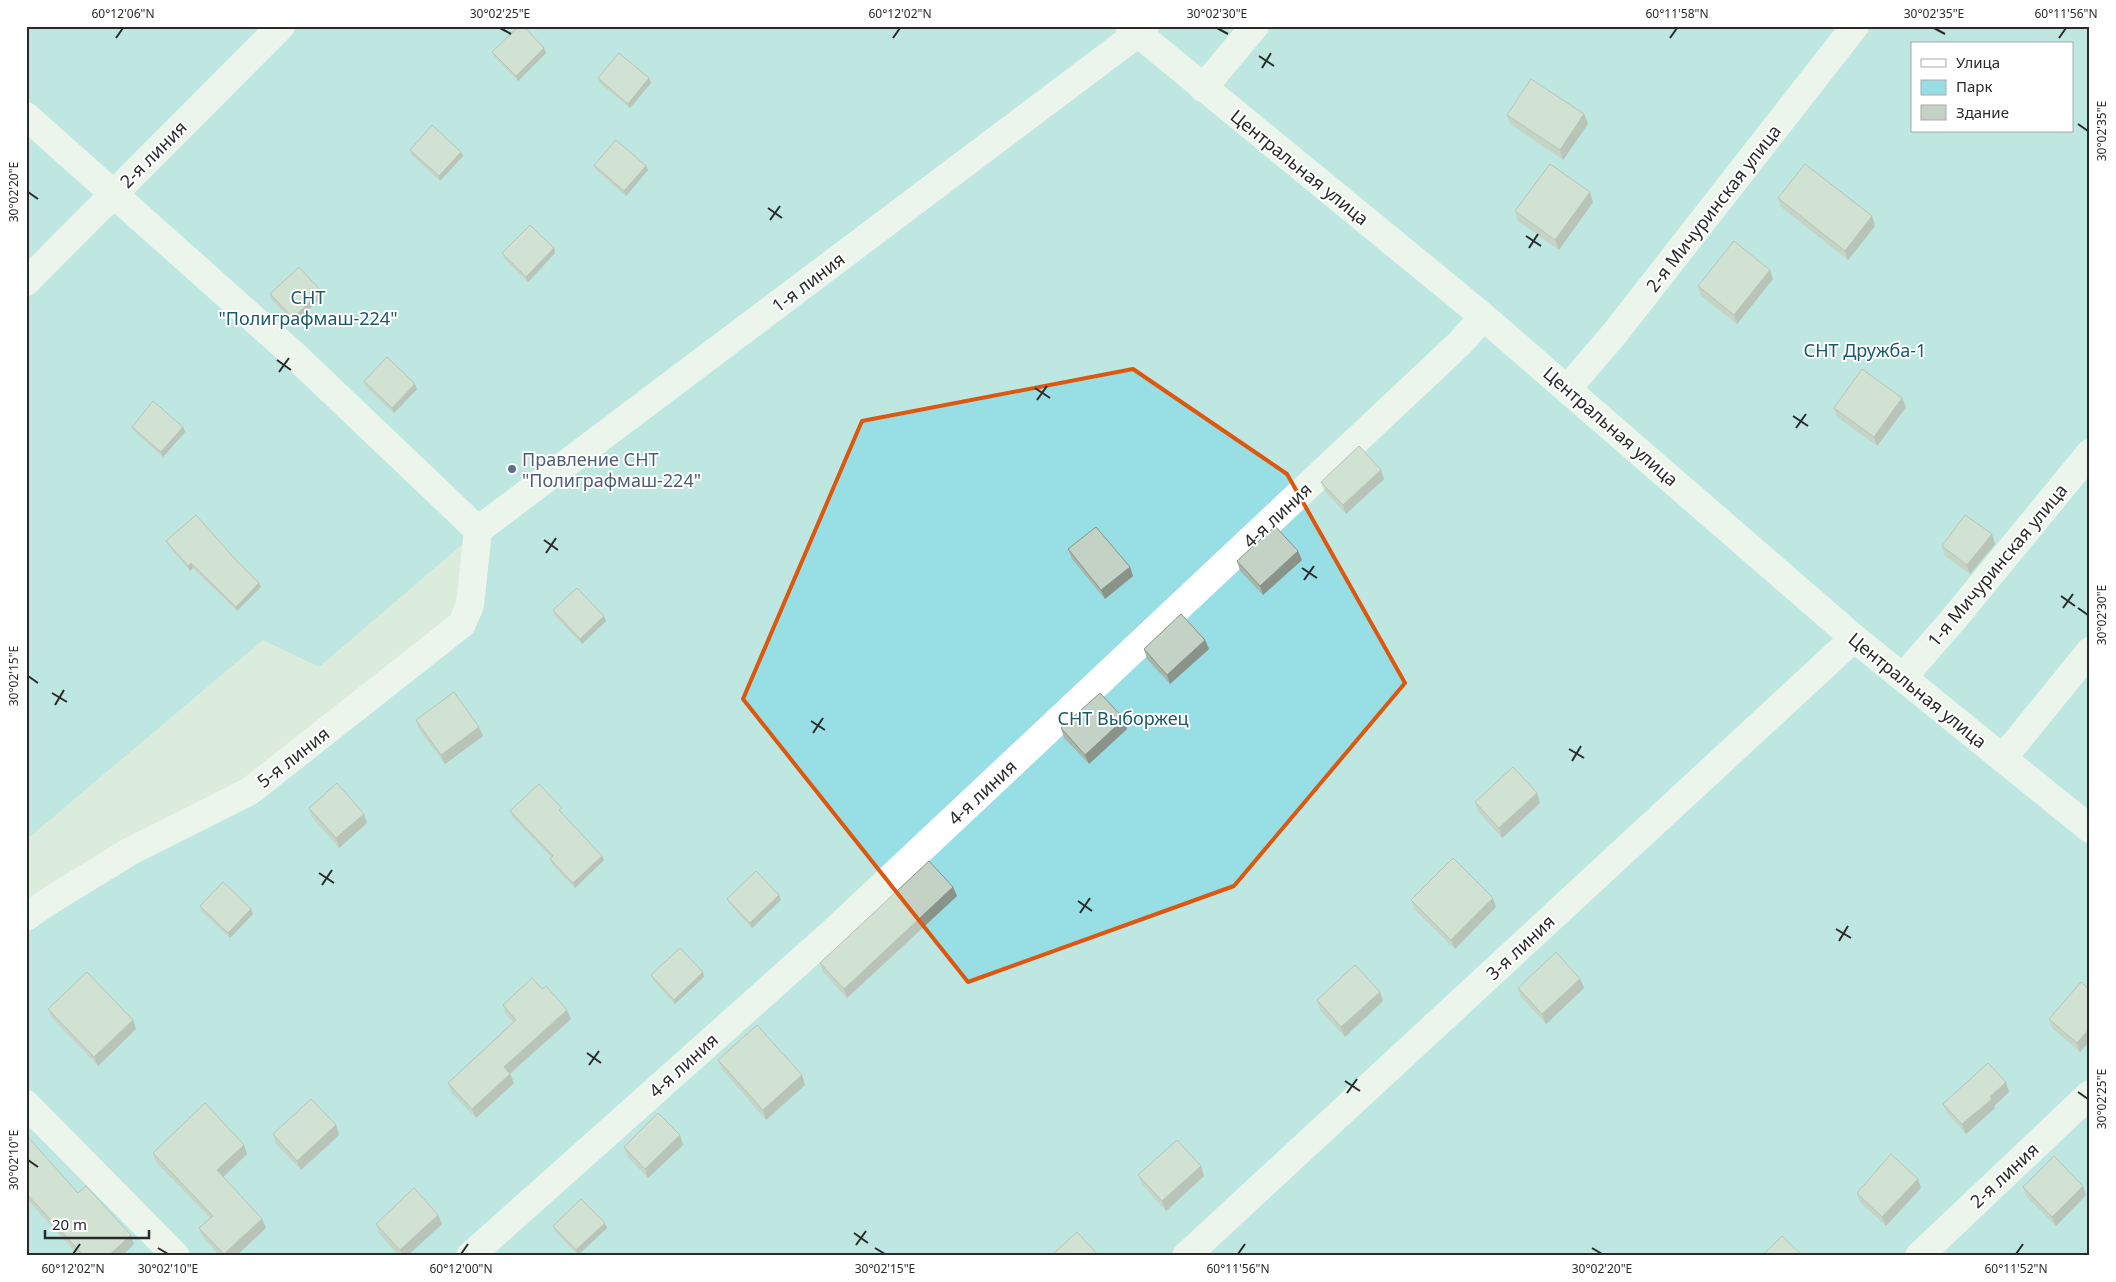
<svg xmlns="http://www.w3.org/2000/svg" width="2116" height="1282" font-family="'Noto Sans',sans-serif">
<style>
.green{fill:#97dfe4;fill-rule:evenodd}
.lines{fill:none;stroke-linecap:round;stroke-linejoin:round}
.minor{stroke:#fff;stroke-width:28}
.wall{fill:#a9b5a9}
.shaded-wall{fill:#89938a}
.building{fill:#c4d2c5;stroke:#89938a}
.marked{fill:none;stroke:#de570e;stroke-width:4;stroke-linejoin:round}
.ticks{fill:none;stroke:#2a2a2a;stroke-width:2}
.service-dot{fill:#5c6f8a;stroke:#fff;stroke-width:2}
.labels{text-anchor:middle;dominant-baseline:central;stroke-width:4;stroke-linejoin:round;paint-order:stroke}
.street-label{font-size:18px;fill:#2a2a2a;stroke:#fff}
.park-label{font-size:18px;fill:#195968;stroke:#fff}
.service-label{font-size:18px;fill:#4e5e75;stroke:#fff;text-anchor:start}
.neatline{fill:none;stroke:#2a2a2a;stroke-width:2}
.ticks-label{font-size:12px;text-anchor:middle;fill:#2a2a2a}
</style>
<rect width="100%" height="100%" fill="#dcecdc"/>
<!-- green -->
<path class="green" d="M26,26H2090V1256H26V917L239,788L462,624L485,525L319,667L263,640L26,840ZM1912,44H2072V131H1912Z"/>
<g class="lines">
<!-- minor -->
<g class="minor">
<path d="M1129,26L1479,313L1854,638L2090,829"/>
<path d="M1203,88L1255,26"/>
<path d="M26,116L292,353L478,530"/>
<path d="M26,282L281,26"/>
<path d="M1568,388L1615,333L1855,26"/>
<path d="M478,530L1137,34L1145,26"/>
<path d="M1903,677L1952,621L2090,453"/>
<path d="M2003,758L2090,651"/>
<path d="M26,917L46,903L129,852L250,791L462,624L470,605L478,530"/>
<path d="M26,1104L176,1256"/>
<path d="M470,1256L833,932L1460,343L1483,317"/>
<path d="M1186,1256L1854,638"/>
<path d="M1919,1256L2090,1094"/>
</g>
</g>
<!-- wall -->
<g class="wall">
<path d="M544,48L546,53L518,81L494,56L492,52Z"/>
<path d="M598,78H649L651,83L630,108L600,83Z"/>
<path d="M1584,114L1588,124L1563,160L1510,124L1507,115Z"/>
<path d="M410,150L461,152L463,156L440,181L411,154Z"/>
<path d="M594,165L646,166L648,170L626,196L596,170Z"/>
<path d="M1778,198L1875,226L1848,260L1781,207Z"/>
<path d="M1593,202L1559,250L1518,221L1515,211Z"/>
<path d="M502,253H555L528,282L504,258Z"/>
<path d="M1773,279L1737,324L1701,296L1698,286Z"/>
<path d="M321,291L323,296L295,323L271,299L270,294Z"/>
<path d="M364,381L417,389L394,413L365,386Z"/>
<path d="M1902,398L1906,407L1877,446L1837,417L1834,408Z"/>
<path d="M132,427H183L185,432L163,457L134,431Z"/>
<path d="M1381,470L1384,479L1346,514L1325,491L1321,482Z"/>
<path d="M166,541L235,559L259,583L261,587L237,611L193,568L190,571L168,545Z"/>
<path d="M1995,544L1970,574L1945,556L1942,546Z"/>
<path d="M1068,549L1130,567L1133,576L1105,599L1072,559Z"/>
<path d="M1298,551L1302,560L1263,595L1240,571L1237,561Z"/>
<path d="M553,610L606,621L582,644L554,615Z"/>
<path d="M1205,640L1209,649L1170,684L1147,659L1144,649Z"/>
<path d="M1124,719L1127,729L1089,764L1064,738L1061,728Z"/>
<path d="M416,720L483,736L445,764L419,729Z"/>
<path d="M1537,793L1540,803L1502,838L1478,811L1475,802Z"/>
<path d="M309,808L367,823L339,848L312,817Z"/>
<path d="M510,811L563,813L562,814L602,856L604,860L575,888L552,864L550,859L552,858L512,816Z"/>
<path d="M953,887L957,896L847,998L823,972L820,963Z"/>
<path d="M727,899L781,900L752,928L729,903Z"/>
<path d="M1411,900L1496,907L1455,949L1414,909Z"/>
<path d="M200,906L253,914L230,938L201,911Z"/>
<path d="M703,972L704,977L675,1004L653,980L651,975Z"/>
<path d="M1580,979L1584,988L1546,1024L1521,997L1518,988Z"/>
<path d="M2081,982L2080,1052L2052,1028L2049,1019Z"/>
<path d="M542,989L571,1019L510,1074L514,1083L476,1118L451,1092L448,1083L513,1022L506,1014L503,1005Z"/>
<path d="M1380,992L1383,1001L1345,1037L1320,1010L1317,1000Z"/>
<path d="M48,1009L133,1020L136,1029L98,1066L52,1018Z"/>
<path d="M718,1060L805,1085L766,1120L722,1069Z"/>
<path d="M2009,1092L1994,1106L1995,1108L1966,1134L1947,1113L1943,1104Z"/>
<path d="M336,1125L339,1135L301,1170L276,1144L273,1134Z"/>
<path d="M26,1135L78,1193L134,1244L122,1256H79L26,1198Z"/>
<path d="M244,1145L247,1154L223,1177L262,1219L266,1228L236,1256H220L203,1237L199,1228L210,1218L156,1162L153,1153Z"/>
<path d="M683,1145L648,1178L627,1156L624,1147Z"/>
<path d="M1138,1175L1204,1176L1166,1211L1142,1184Z"/>
<path d="M2023,1187L2086,1195L2056,1226L2026,1196Z"/>
<path d="M1921,1188L1886,1226L1860,1202L1857,1193Z"/>
<path d="M438,1215L442,1224L407,1256H399L379,1233L376,1224Z"/>
<path d="M553,1226L607,1228L578,1255L555,1231Z"/>
</g>
<!-- shaded-wall -->
<g class="shaded-wall">
<path d="M544,48L546,53L518,81L516,76Z"/>
<path d="M649,78L651,83L630,108L628,104Z"/>
<path d="M1584,114L1588,124L1563,160L1560,150Z"/>
<path d="M461,152L463,156L440,181L439,176Z"/>
<path d="M646,166L648,170L626,196L624,191Z"/>
<path d="M1590,192L1593,202L1559,250L1555,240Z"/>
<path d="M1872,216L1875,226L1848,260L1845,251Z"/>
<path d="M554,248L555,253L528,282L526,277Z"/>
<path d="M1770,270L1773,279L1737,324L1734,315Z"/>
<path d="M321,291L323,296L295,323L293,318Z"/>
<path d="M415,384L417,389L394,413L392,408Z"/>
<path d="M1902,398L1906,407L1877,446L1874,437Z"/>
<path d="M183,427L185,432L163,457L161,452Z"/>
<path d="M1381,470L1384,479L1346,514L1343,505Z"/>
<path d="M1992,534L1995,544L1970,574L1967,565Z"/>
<path d="M1298,551L1302,560L1263,595L1260,586Z"/>
<path d="M191,563L193,568L190,571L188,566Z"/>
<path d="M1130,567L1133,576L1105,599L1101,590Z"/>
<path d="M259,583L261,587L237,611L236,607Z"/>
<path d="M604,616L606,621L582,644L580,639Z"/>
<path d="M1205,640L1209,649L1170,684L1167,675Z"/>
<path d="M1124,719L1127,729L1089,764L1085,755Z"/>
<path d="M479,727L483,736L445,764L441,755Z"/>
<path d="M1537,793L1540,803L1502,838L1499,828Z"/>
<path d="M364,814L367,823L339,848L336,838Z"/>
<path d="M602,856L604,860L575,888L573,883Z"/>
<path d="M953,887L957,896L847,998L844,989Z"/>
<path d="M779,895L781,900L752,928L750,923Z"/>
<path d="M1493,898L1496,907L1455,949L1451,940Z"/>
<path d="M251,909L253,914L230,938L228,933Z"/>
<path d="M703,972L704,977L675,1004L674,1000Z"/>
<path d="M1580,979L1584,988L1546,1024L1542,1014Z"/>
<path d="M1380,992L1383,1001L1345,1037L1341,1027Z"/>
<path d="M567,1010L571,1019L507,1076L504,1067Z"/>
<path d="M133,1020L136,1029L98,1066L94,1057Z"/>
<path d="M2090,1028V1041L2080,1052L2077,1043Z"/>
<path d="M510,1074L514,1083L476,1118L472,1109Z"/>
<path d="M802,1075L805,1085L766,1120L763,1110Z"/>
<path d="M2006,1082L2009,1092L1994,1106L1995,1108L1966,1134L1962,1124L1990,1097Z"/>
<path d="M336,1125L339,1135L301,1170L297,1161Z"/>
<path d="M680,1135L683,1145L648,1178L645,1169Z"/>
<path d="M244,1145L247,1154L221,1179L217,1170Z"/>
<path d="M1201,1166L1204,1176L1166,1211L1162,1201Z"/>
<path d="M1918,1179L1921,1188L1886,1226L1882,1217Z"/>
<path d="M2083,1186L2086,1195L2056,1226L2052,1217Z"/>
<path d="M438,1215L442,1224L407,1256H402L400,1250Z"/>
<path d="M262,1219L266,1228L236,1256H224V1254Z"/>
<path d="M605,1223L607,1228L578,1255L576,1250Z"/>
<path d="M131,1235L134,1244L122,1256H108Z"/>
</g>
<!-- building -->
<g class="building">
<path d="M519,26H523L544,48L516,76L492,52Z"/>
<path d="M619,53L649,78L628,104L598,78Z"/>
<path d="M1531,79L1584,114L1560,150L1507,115Z"/>
<path d="M432,125L461,152L439,176L410,150Z"/>
<path d="M616,140L646,166L624,191L594,165Z"/>
<path d="M1550,164L1590,192L1555,240L1515,211Z"/>
<path d="M1805,164L1872,216L1845,251L1778,198Z"/>
<path d="M530,225L554,248L526,277L502,253Z"/>
<path d="M1734,241L1770,270L1734,315L1698,286Z"/>
<path d="M299,267L321,291L293,318L270,294Z"/>
<path d="M387,357L415,384L392,408L364,381Z"/>
<path d="M1862,369L1902,398L1874,437L1834,408Z"/>
<path d="M153,401L183,427L161,452L132,427Z"/>
<path d="M1359,446L1381,470L1343,505L1321,482Z"/>
<path d="M196,515L235,559L259,583L236,607L191,563L188,566L166,541Z"/>
<path d="M1965,515L1992,534L1967,565L1942,546Z"/>
<path d="M1275,526L1298,551L1260,586L1237,561Z"/>
<path d="M1096,527L1130,567L1101,590L1068,549Z"/>
<path d="M577,588L604,616L580,639L553,610Z"/>
<path d="M1181,614L1205,640L1167,675L1144,649Z"/>
<path d="M454,692L479,727L441,755L416,720Z"/>
<path d="M1100,693L1124,719L1085,755L1061,728Z"/>
<path d="M1513,767L1537,793L1499,828L1475,802Z"/>
<path d="M337,783L364,814L336,838L309,808Z"/>
<path d="M539,784L562,808L559,810L602,856L573,883L550,859L553,856L510,811Z"/>
<path d="M1453,858L1493,898L1451,940L1411,900Z"/>
<path d="M929,861L953,887L844,989L820,963Z"/>
<path d="M756,871L779,895L750,923L727,899Z"/>
<path d="M223,882L251,909L228,933L200,906Z"/>
<path d="M680,948L703,972L674,1000L651,975Z"/>
<path d="M1556,952L1580,979L1542,1014L1518,988Z"/>
<path d="M1355,965L1380,992L1341,1027L1317,1000Z"/>
<path d="M87,972L133,1020L94,1057L48,1009Z"/>
<path d="M532,978L542,989L546,986L567,1010L504,1067L510,1074L472,1109L448,1083L516,1020L503,1005Z"/>
<path d="M2081,982L2090,990V1028L2077,1043L2049,1019Z"/>
<path d="M757,1025L802,1075L763,1110L718,1060Z"/>
<path d="M1988,1063L2006,1082L1990,1097L1992,1099L1962,1124L1943,1104Z"/>
<path d="M311,1099L336,1125L297,1161L273,1134Z"/>
<path d="M205,1103L244,1145L217,1170L262,1219L224,1254L199,1228L213,1216L153,1153Z"/>
<path d="M658,1113L680,1135L645,1169L624,1147Z"/>
<path d="M26,1135L78,1193L86,1186L131,1235L108,1256H84L26,1193Z"/>
<path d="M1177,1140L1201,1166L1162,1201L1138,1175Z"/>
<path d="M1891,1154L1918,1179L1882,1217L1857,1193Z"/>
<path d="M2054,1156L2083,1186L2052,1217L2023,1187Z"/>
<path d="M414,1188L438,1215L400,1250L376,1224Z"/>
<path d="M581,1199L605,1223L576,1250L553,1226Z"/>
<path d="M1077,1232L1099,1256H1057L1054,1253Z"/>
<path d="M1782,1236L1803,1256H1762Z"/>
</g>
<!-- marked area -->
<path d="M0 0H2116V1282H0ZM1133,369L1287,474L1405,683L1234,886L968,982L743,699L862,421Z" fill="#dcecdc" fill-opacity=".55" fill-rule="evenodd"/>
<path class="marked" d="M1133,369L1287,474L1405,683L1234,886L968,982L743,699L862,421Z"/>
<!-- ticks -->
<path class="ticks" d="M500,28L511,34M1217,28L1228,34M1934,28L1945,34M116,38L123,28M893,38L900,28M1670,38L1677,28M2059,38L2066,28M1259,56L1274,66M1262,68L1271,53M2078,124L2088,131M28,192L38,199M768,208L782,218M770,220L780,206M1526,236L1541,246M1529,248L1538,234M277,360L291,370M279,372L289,358M1035,388L1050,398M1037,400L1047,386M1793,416L1808,426M1796,428L1806,414M544,540L558,550M546,553L556,538M1302,568L1317,578M1304,580L1314,566M2061,596L2075,606M2063,608L2073,594M2078,608L2088,615M28,676L38,683M52,693L67,702M55,705L64,690M811,721L825,730M813,733L823,718M1569,749L1584,758M1572,761L1581,746M319,873L334,883M322,885L332,870M1078,901L1092,911M1080,913L1090,898M1836,929L1851,938M1839,941L1848,926M587,1053L601,1063M589,1065L599,1051M1345,1081L1360,1091M2078,1092L2088,1099M1347,1093L1357,1079M28,1160L38,1167M854,1233L868,1243M856,1245L866,1231M158,1248L168,1254M875,1248L885,1254M1592,1248L1602,1254M73,1254L80,1244M461,1254L468,1244M1238,1254L1245,1244M2016,1254L2023,1244"/>
<!-- markers -->
<circle class="service-dot" cx="512" cy="469" r="5"/>
<g class="labels">
<!-- street labels -->
<g class="street-label">
<text transform="translate(153 154) rotate(-45)">2-я линия</text>
<text transform="translate(1300 167) rotate(39)">Центральная улица</text>
<text transform="translate(1713 208) rotate(-52)">2-я Мичуринская улица</text>
<text transform="translate(808 282) rotate(-37)">1-я линия</text>
<text transform="translate(1611 426) rotate(41)">Центральная улица</text>
<text transform="translate(1277 515) rotate(-43)">4-я линия</text>
<text transform="translate(1997 565) rotate(-50)">1-я Мичуринская улица</text>
<text transform="translate(1918 690) rotate(39)">Центральная улица</text>
<text transform="translate(293 757) rotate(-38)">5-я линия</text>
<text transform="translate(982 792) rotate(-43)">4-я линия</text>
<text transform="translate(1520 947) rotate(-43)">3-я линия</text>
<text transform="translate(683 1065) rotate(-42)">4-я линия</text>
<text transform="translate(2004 1175) rotate(-43)">2-я линия</text>
</g>
<!-- park labels -->
<g class="park-label">
<text x="308" y="297">СНТ<tspan x="308" dy="21">"Полиграфмаш-224"</tspan></text>
<text x="1865" y="350">СНТ Дружба-1</text>
<text x="1123" y="718">СНТ Выборжец</text>
</g>
<!-- service labels -->
<g class="service-label">
<text x="522" y="459">Правление СНТ<tspan x="522" dy="21">"Полиграфмаш-224"</tspan></text>
</g>
</g>
<!-- border -->
<rect width="2116" height="1282" fill="none" stroke="#ffffff" stroke-width="55"/>
<!-- legend -->
<rect x="1911" y="42" width="162" height="90" fill="#ffffff" stroke="#aaaaaa"/>
<rect x="1921" y="59" width="25" height="8" fill="#ffffff" stroke="#aaaaaa"/>
<text x="1956" y="68" font-size="15" fill="#2a2a2a">Улица</text>
<rect x="1921" y="80" width="25" height="15" fill="#97dfe4" stroke="#aaaaaa"/>
<text x="1956" y="92" font-size="15" fill="#2a2a2a">Парк</text>
<rect x="1921" y="105" width="25" height="15" fill="#c4d2c5" stroke="#aaaaaa"/>
<text x="1956" y="118" font-size="15" fill="#2a2a2a">Здание</text>
<!-- scale -->
<path d="M45 1230v8h104v-8" fill="none" stroke="#2a2a2a" stroke-width="2.5"/>
<text x="52" y="1230" font-size="15" fill="#2a2a2a" stroke="#ffffff" stroke-width="4" paint-order="stroke">20 m</text>
<rect x="28" y="28" width="2060" height="1226" class="neatline"/>
<g class="ticks-label">
<text x="123" y="18">60°12'06"N</text>
<text x="500" y="18">30°02'25"E</text>
<text x="900" y="18">60°12'02"N</text>
<text x="1217" y="18">30°02'30"E</text>
<text x="1677" y="18">60°11'58"N</text>
<text x="1934" y="18">30°02'35"E</text>
<text x="2066" y="18">60°11'56"N</text>
<text transform="translate(2102 131) rotate(-90)" y="4">30°02'35"E</text>
<text transform="translate(14 192) rotate(-90)" y="4">30°02'20"E</text>
<text transform="translate(2102 615) rotate(-90)" y="4">30°02'30"E</text>
<text transform="translate(14 676) rotate(-90)" y="4">30°02'15"E</text>
<text transform="translate(2102 1099) rotate(-90)" y="4">30°02'25"E</text>
<text transform="translate(14 1160) rotate(-90)" y="4">30°02'10"E</text>
<text x="73" y="1273">60°12'02"N</text>
<text x="168" y="1273">30°02'10"E</text>
<text x="461" y="1273">60°12'00"N</text>
<text x="885" y="1273">30°02'15"E</text>
<text x="1238" y="1273">60°11'56"N</text>
<text x="1602" y="1273">30°02'20"E</text>
<text x="2016" y="1273">60°11'52"N</text>
</g>
</svg>
